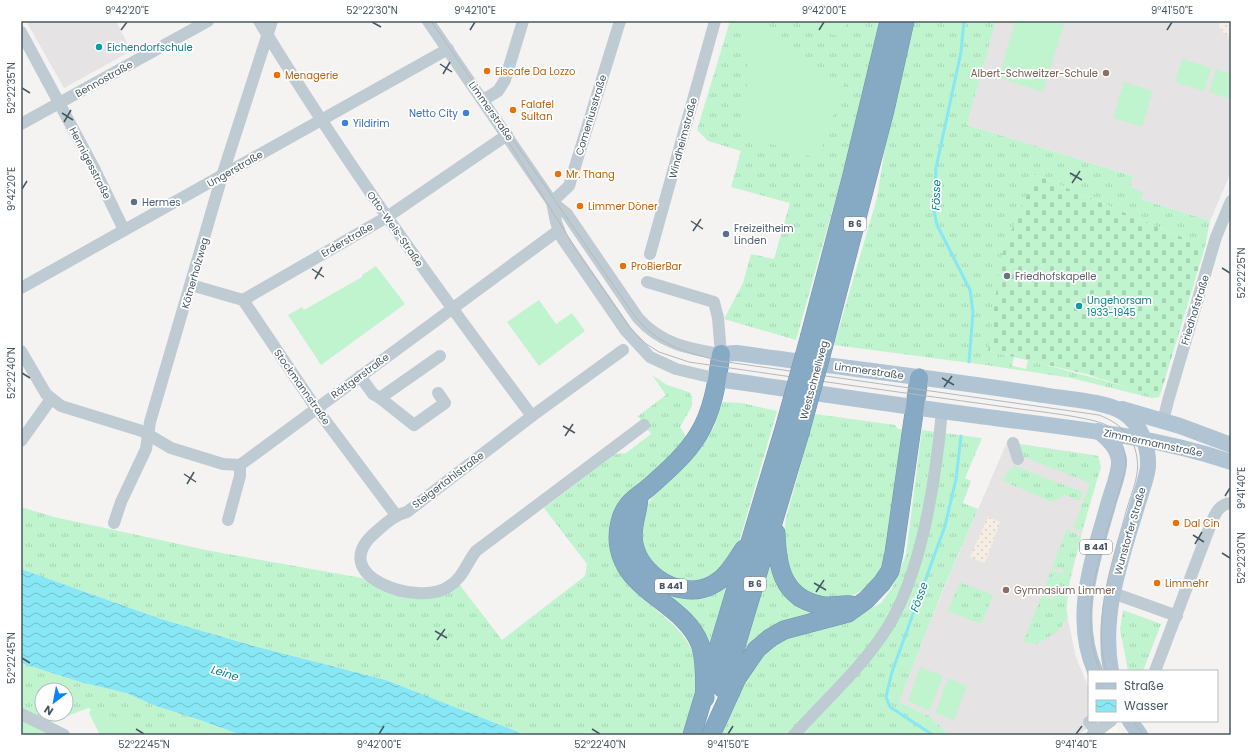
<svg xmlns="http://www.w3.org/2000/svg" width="1252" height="756" font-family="Poppins,sans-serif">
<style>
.commercial{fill:#fef7ed}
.education{fill:#e6e3e4}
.grass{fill:url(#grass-tufts);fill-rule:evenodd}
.sand{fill:url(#sand-dots)}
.cemetery{fill:url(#cemetery-stones)}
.garden{fill:#bff4cf}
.water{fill:url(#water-waves)}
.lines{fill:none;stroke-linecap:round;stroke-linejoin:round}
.stream{stroke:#88e7f4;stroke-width:3}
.highway-casing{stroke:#7195b0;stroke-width:19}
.minor{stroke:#bfcbd3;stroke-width:12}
.major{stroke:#b0c4d3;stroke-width:16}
.highway{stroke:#86aac4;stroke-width:18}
.tram{stroke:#b4b8bd;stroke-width:1}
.highway-bridge-casing{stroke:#7195b0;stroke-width:19;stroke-linecap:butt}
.highway-bridge{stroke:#86aac4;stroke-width:18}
.ticks{fill:none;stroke:#485862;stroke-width:1.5}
.culture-dot{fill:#0f9aa8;stroke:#fff;stroke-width:1.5}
.food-dot{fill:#e8710a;stroke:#fff;stroke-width:1.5}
.education-dot{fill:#8d6e63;stroke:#fff;stroke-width:1.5}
.shop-dot{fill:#3f7fe0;stroke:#fff;stroke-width:1.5}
.service-dot{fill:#5c6f8a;stroke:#fff;stroke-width:1.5}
.worship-dot{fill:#6b7280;stroke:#fff;stroke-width:1.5}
.labels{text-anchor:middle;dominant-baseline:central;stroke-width:3.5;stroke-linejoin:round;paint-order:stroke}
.shield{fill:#fff;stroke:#7f8a91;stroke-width:1}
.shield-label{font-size:9px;font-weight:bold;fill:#485862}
.culture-label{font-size:10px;fill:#0d838f;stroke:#fff;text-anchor:start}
.food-label{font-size:10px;fill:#c56008;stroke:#fff;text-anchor:start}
.education-label{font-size:10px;fill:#785e54;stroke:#fff;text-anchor:end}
.street-label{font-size:10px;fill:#485862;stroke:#fff}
.shop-label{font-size:10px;fill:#366cbe;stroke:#fff;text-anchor:end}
.service-label{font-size:10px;fill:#4e5e75;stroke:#fff;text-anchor:start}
.worship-label{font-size:10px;fill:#5b616d;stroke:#fff;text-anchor:start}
.water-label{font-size:11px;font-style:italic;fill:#048092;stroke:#fff}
.neatline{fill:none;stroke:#485862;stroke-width:1.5}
.ticks-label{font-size:10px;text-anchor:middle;fill:#485862}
</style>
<defs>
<pattern id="grass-tufts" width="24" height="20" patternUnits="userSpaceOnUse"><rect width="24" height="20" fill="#bff4cf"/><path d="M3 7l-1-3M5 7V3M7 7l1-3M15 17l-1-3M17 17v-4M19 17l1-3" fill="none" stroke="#a6d3b4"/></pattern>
<pattern id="sand-dots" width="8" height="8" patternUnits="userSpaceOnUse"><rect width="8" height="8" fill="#f6eee3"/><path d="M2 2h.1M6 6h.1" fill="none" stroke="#d4cec5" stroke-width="1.8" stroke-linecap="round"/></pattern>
<pattern id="cemetery-stones" width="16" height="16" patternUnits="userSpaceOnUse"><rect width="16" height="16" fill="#bff4cf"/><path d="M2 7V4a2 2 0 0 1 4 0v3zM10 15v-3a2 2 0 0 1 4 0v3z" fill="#a6d3b4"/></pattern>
<pattern id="water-waves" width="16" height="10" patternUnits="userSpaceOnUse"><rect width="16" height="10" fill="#88e7f4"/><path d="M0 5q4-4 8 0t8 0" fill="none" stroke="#71bec9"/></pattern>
</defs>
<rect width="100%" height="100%" fill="#f5f2f2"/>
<!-- commercial -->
<path class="commercial" d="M1112,721L1123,735H1092Z"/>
<!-- education -->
<g class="education">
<path d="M26,21H116L131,51L64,88Z"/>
<path d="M996,21H1231V172L1210,221L1141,199L1130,187L1133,176L967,125Z"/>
<path d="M1007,442L1094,455L1098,456L1100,462L1070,581L1066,611L1076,657L1089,689V721H1097L1078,735H949L929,716L899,702L936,607Z"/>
</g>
<!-- grass -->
<g class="grass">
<path d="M730,21H881L861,108L796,340L724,319L743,283L751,254L774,259L790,203L731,187L741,151L708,141L697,130Z"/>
<path d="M914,21H996L967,125L1133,176L1130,187L1143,192L1141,199L1210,221L1205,247L1034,174L988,351L1014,357L1012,366L1026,369L1028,360L1157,395L1161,392L1159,397L1152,398L1071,378L986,365L834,345L877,198L886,142Z"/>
<path d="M652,375L667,385L689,392L692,397V406L680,427L687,438L611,533C608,586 651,599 681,633C687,641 693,650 695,660C700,685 692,711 686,735H526L386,680L254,646L161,619L21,569V507L54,517L211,551L362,578L381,589L392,592L459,584L502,640L585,576L587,564L544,508L615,454L626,453L651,434L638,416L666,395Z"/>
<path d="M722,402L741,403L777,411L739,542L719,572L699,580L682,581L670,577L648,560L641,544L644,510L652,498L688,463L701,448L714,427Z"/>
<path d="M815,414L895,425L898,429H903C899,458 894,488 890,517C888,535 887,556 878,573C863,604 809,609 792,577C783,559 783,537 786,518Z"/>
<path d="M922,430L982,438L965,478L971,481L963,503L978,509L939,599L899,702L929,716L949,735H718L750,665L781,637L863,613L881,603L892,588L906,555Z"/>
<path d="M1017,444L1098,456L1101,467L1082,531L1073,528L1090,483L1022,456Z"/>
<path d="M1014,466L1083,492L1079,501L1065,495L1052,502L1003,481L1009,468L1013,470Z"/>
<path d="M1067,529L1081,537C1076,556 1062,599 1068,617L1058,631L1037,644L1023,642L1042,595L1053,599L1054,597L1043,592L1051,570L1062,574L1064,570L1059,567L1057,570L1052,568Z"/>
<path d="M770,560L824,611L752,642L743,652Z"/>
<path d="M733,576L712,652L644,579L671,591Z"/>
<path d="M960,582L993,595L981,624L948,611Z"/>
<path d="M1123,610L1161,624L1143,671H1128L1120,629Z"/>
<path d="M21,663L80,682L126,693L156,706L200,720L241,735H163L88,708L44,725L21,714ZM42,690H66V714H42Z"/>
</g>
<!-- sand -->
<g class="sand">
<path d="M1220,21H1231V37C1224,35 1217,29 1220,21Z"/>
<path d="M988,517L1000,522L985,563L970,557Z"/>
</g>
<!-- cemetery -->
<path class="cemetery" d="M1034,174L1205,247L1161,392L1157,395H1153L1086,374L988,351L1001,257Z"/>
<!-- garden -->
<g class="garden">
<path d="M746,21H761L812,65L844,85L818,159L740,134L746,100L748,65L740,41Z"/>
<path d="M809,21H847L842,37L807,28Z"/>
<path d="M1015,21H1052L1064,24L1043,92L999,78Z"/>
<path d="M1182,59L1211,68L1204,91L1175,82Z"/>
<path d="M1216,69L1231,74V99L1209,92Z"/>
<path d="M1124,82L1153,91L1142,127L1113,118Z"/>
<path d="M376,266L405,304L321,365L288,315L302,307L304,310L362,277V275Z"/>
<path d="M539,300L556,324L572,313L585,331L539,366L507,322Z"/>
<path d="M920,667L943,676L929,711L908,701Z"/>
<path d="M948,678L967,686L954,720L935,713Z"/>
<path d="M91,709L164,735H100L89,713Z"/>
<path d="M21,721H22L53,735H21Z"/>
</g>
<!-- water -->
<path class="water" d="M21,569L161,619L254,646L386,680L526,735H241L200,720L156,706L126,693L80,682L21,663Z"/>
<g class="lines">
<!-- stream -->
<g class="stream">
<path d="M964,21L961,52L936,168L934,211L937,225L970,290L973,312L969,362"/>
<path d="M933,735L890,707L886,697L892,672L945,526L956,479L961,436"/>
</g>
<defs>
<g id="highway">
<path d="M810,335L852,175L889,21"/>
<path d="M826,337L885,110L905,21"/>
<path d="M639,496C639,512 630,527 634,544C640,576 681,601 712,585C727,578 735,562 744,549"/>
<path d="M776,533C777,565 782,598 820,605C830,608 840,604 851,605"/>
<path d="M723,689L800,433"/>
<path d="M705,698C704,681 706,660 700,644C683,600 619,592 618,537C618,527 621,515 626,508C631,499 641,494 648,488C666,472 686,455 698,435C713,411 717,382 721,354"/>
<path d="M692,735L784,429"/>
<path d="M711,735L737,678L757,649L770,638L784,630L848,613L866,600L882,583L890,571L894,553L919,378"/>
</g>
</defs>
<!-- highway casing -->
<use href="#highway" class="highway-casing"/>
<!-- minor -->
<g class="minor">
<path d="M259,21C342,158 436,288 532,416"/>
<path d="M428,21L552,202L567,214L638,318C661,344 689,349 721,354L718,318L714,302L647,282"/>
<path d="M21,32L94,168L124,230"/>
<path d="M483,100L498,91L505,80L523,21"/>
<path d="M21,124L208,21"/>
<path d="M552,202L556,222L562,238L626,331L650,357L676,369L718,379"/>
<path d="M552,202L569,186L620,21"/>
<path d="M650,254L715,21"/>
<path d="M191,285L243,300L316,408L396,515"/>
<path d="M21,288L448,49"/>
<path d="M243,300L387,217L507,135"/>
<path d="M623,350L532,416L407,512C395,515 387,522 377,531C322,576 419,607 448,587C463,578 466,564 476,551L644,425"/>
<path d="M21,351L46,394L61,406L142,431L171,448L223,464L240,465L559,230"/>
<path d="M360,376L373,394L380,398L440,356"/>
<path d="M380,398L414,425L445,403L438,393"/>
<path d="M1163,421L1168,401L1216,237L1231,201"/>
<path d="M21,441L51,399"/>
<path d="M1013,443L1018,459"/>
<path d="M228,520L240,476V465"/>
<path d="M114,523L121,502L146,449L150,422L222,176L272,21"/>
<path d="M1113,593L1177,616"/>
<path d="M1155,671L1212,521C1216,512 1220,504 1231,503"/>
<path d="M21,714L64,735"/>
<path d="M1089,722L1097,732"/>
<path d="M794,735C826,699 864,666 889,625C923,568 936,477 942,411"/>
<path d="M1092,735L1111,721"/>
</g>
<!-- major -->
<g class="major">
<path d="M721,354L737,353L758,356C853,369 948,380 1043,395C1065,399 1107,401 1124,413C1141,424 1149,447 1148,467C1146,482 1139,498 1135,513C1119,565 1101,617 1111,671"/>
<path d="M718,379C803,391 887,404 972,415C1060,427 1147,434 1231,462"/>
<path d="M1122,409L1180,426L1231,445"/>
<path d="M1095,671C1071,617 1093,558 1108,505C1111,492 1120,474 1119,460C1117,447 1108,439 1098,431"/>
<path d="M1130,721L1140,735"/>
</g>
<!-- highway -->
<use href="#highway" class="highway"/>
<!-- tram -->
<g class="tram">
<path d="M431,21L634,315C657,345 685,352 720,361L1099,415C1119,423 1134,435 1137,458C1140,474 1132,492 1127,508C1113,561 1092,615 1106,671"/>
<path d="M509,143L581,257L631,329L645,343L659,352L689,362C797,378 905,393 1013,408C1033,411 1094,417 1108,426C1122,436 1125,449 1126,465C1111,530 1073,604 1100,671"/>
<path d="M1133,721L1143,735"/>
</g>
<defs>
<g id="highway-bridge">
<path d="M784,429L810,335"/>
<path d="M800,433L826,337"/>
</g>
</defs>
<!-- highway-bridge casing -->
<use href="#highway-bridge" class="highway-bridge-casing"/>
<!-- highway-bridge -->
<use href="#highway-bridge" class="highway-bridge"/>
</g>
<!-- ticks -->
<path class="ticks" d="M372,22L381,27M121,30L127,22M470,30L475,22M819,30L824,22M1167,30L1172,22M440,64L452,72M443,74L450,62M22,88L30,93M62,113L73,120M64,122L71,110M1070,173L1082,180M1072,183L1080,171M22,189L27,181M691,221L703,229M693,231L701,219M1222,268L1230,273M312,269L324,277M315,279L322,267M22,373L30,378M942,378L954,385M944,387L952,376M563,426L575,433M565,436L573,424M184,474L196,482M187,484L194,472M1225,496L1230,488M1193,535L1204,542M1195,544L1202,532M1222,553L1230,558M814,583L826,590M816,592L824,580M435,631L447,638M437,640L445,629M22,658L30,663M136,729L144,734M592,729L600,734M379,734L384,726M728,734L733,726M1076,734L1082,726"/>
<!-- markers -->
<g class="culture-dot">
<circle cx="99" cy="47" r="4"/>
<circle cx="1079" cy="306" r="4"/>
</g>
<g class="food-dot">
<circle cx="487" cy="71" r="4"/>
<circle cx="277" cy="75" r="4"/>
<circle cx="513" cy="110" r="4"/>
<circle cx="558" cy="174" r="4"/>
<circle cx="580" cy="206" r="4"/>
<circle cx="623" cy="266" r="4"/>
<circle cx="1176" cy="523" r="4"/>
<circle cx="1157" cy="583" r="4"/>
</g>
<g class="education-dot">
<circle cx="1106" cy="73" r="4"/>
<circle cx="1006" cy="590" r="4"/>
</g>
<g class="shop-dot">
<circle cx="466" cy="113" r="4"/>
<circle cx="345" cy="123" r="4"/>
</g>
<g class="service-dot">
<circle cx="134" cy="202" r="4"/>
<circle cx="726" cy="234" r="4"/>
</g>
<circle class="worship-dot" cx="1007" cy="276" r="4"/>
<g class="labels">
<!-- shield labels -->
<g class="shield">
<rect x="844" y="217" width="22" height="14" rx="3"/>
<rect x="1080" y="540" width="32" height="14" rx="3"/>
<rect x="744" y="577" width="22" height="14" rx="3"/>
<rect x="655" y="579" width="32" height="14" rx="3"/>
</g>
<g class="shield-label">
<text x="855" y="224">B 6</text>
<text x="1096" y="547">B 441</text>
<text x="755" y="584">B 6</text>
<text x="671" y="586">B 441</text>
</g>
<!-- culture labels -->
<g class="culture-label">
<text x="107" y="47">Eichendorfschule</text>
<text x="1087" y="300">Ungehorsam<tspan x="1087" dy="12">1933-1945</tspan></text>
</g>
<!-- food labels -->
<g class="food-label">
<text x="495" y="71">Eiscafe Da Lozzo</text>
<text x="285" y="75">Menagerie</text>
<text x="521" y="104">Falafel<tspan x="521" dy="12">Sultan</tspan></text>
<text x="566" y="174">Mr. Thang</text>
<text x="588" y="206">Limmer Döner</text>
<text x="631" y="266">ProBierBar</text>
<text x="1184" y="523">Dal Cin</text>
<text x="1165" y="583">Limmehr</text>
</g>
<!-- education labels -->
<g class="education-label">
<text x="1098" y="73">Albert-Schweitzer-Schule</text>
<text x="1014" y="590" text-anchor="start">Gymnasium Limmer</text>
</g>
<!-- street labels -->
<g class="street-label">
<text transform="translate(104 79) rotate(-29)">Bennostraße</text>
<text transform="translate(491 111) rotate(55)">Limmerstraße</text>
<text transform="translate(591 115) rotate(-73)">Comeniusstraße</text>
<text transform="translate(683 138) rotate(-75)">Windheimstraße</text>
<text transform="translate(90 163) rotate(63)">Hennigesstraße</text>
<text transform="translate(235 169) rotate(-30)">Ungerstraße</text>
<text transform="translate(395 229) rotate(55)">Otto-Wels-Straße</text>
<text transform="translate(347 240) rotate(-30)">Erderstraße</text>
<text transform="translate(195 273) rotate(-74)">Kötnerholzweg</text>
<text transform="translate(1195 310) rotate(-73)">Friedhofstraße</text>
<text transform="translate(869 371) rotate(8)">Limmerstraße</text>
<text transform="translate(360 376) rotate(-36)">Röttgerstraße</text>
<text transform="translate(814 380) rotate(-75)">Westschnellweg</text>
<text transform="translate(302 387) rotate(55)">Stockmannstraße</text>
<text transform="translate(1153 443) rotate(12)">Zimmermannstraße</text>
<text transform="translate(448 480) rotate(-37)">Steigertahlstraße</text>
<text transform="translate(1130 531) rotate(-74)">Wunstorfer Straße</text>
</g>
<!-- shop labels -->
<g class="shop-label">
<text x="458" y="113">Netto City</text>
<text x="353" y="123" text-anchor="start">Yildirim</text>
</g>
<!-- service labels -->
<g class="service-label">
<text x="142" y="202">Hermes</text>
<text x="734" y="228">Freizeitheim<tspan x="734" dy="12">Linden</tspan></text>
</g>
<!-- worship labels -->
<g class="worship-label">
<text x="1015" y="276">Friedhofskapelle</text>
</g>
<!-- water labels -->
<g class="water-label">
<text transform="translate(936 195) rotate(-88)">Fösse</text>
<text transform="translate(919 597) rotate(-70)">Fösse</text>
<text transform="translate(225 673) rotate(17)">Leine</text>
</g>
</g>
<!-- border -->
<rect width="1252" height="756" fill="none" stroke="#ffffff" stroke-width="44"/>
<!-- legend -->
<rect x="1088" y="670" width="130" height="52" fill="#ffffff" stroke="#b6bcc0"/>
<rect x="1096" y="683" width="20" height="6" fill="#b0c4d3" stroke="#b6bcc0"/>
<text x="1124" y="690" font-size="12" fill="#485862">Straße</text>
<rect x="1096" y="700" width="20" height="12" fill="url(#water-waves)" stroke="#b6bcc0"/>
<text x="1124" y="710" font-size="12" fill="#485862">Wasser</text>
<!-- north arrow -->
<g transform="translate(54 702) rotate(212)"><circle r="19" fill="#ffffff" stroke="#b6bcc0"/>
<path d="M0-3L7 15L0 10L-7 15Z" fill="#0b85f6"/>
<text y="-6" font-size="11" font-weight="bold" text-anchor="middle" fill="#485862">N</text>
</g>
<rect x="22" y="22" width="1208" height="712" class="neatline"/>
<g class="ticks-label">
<text x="127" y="14">9°42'20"E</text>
<text x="372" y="14">52°22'30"N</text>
<text x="475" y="14">9°42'10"E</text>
<text x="824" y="14">9°42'00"E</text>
<text x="1172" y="14">9°41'50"E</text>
<text transform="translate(11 88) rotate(-90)" y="4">52°22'35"N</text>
<text transform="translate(11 189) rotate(-90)" y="4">9°42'20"E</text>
<text transform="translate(1241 273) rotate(-90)" y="4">52°22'25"N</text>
<text transform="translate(11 373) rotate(-90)" y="4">52°22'40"N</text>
<text transform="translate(1241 488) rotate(-90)" y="4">9°41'40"E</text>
<text transform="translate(1241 558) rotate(-90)" y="4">52°22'30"N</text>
<text transform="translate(11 658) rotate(-90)" y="4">52°22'45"N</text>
<text x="144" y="748">52°22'45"N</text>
<text x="379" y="748">9°42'00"E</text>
<text x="600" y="748">52°22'40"N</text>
<text x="728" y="748">9°41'50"E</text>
<text x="1076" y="748">9°41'40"E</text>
</g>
</svg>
